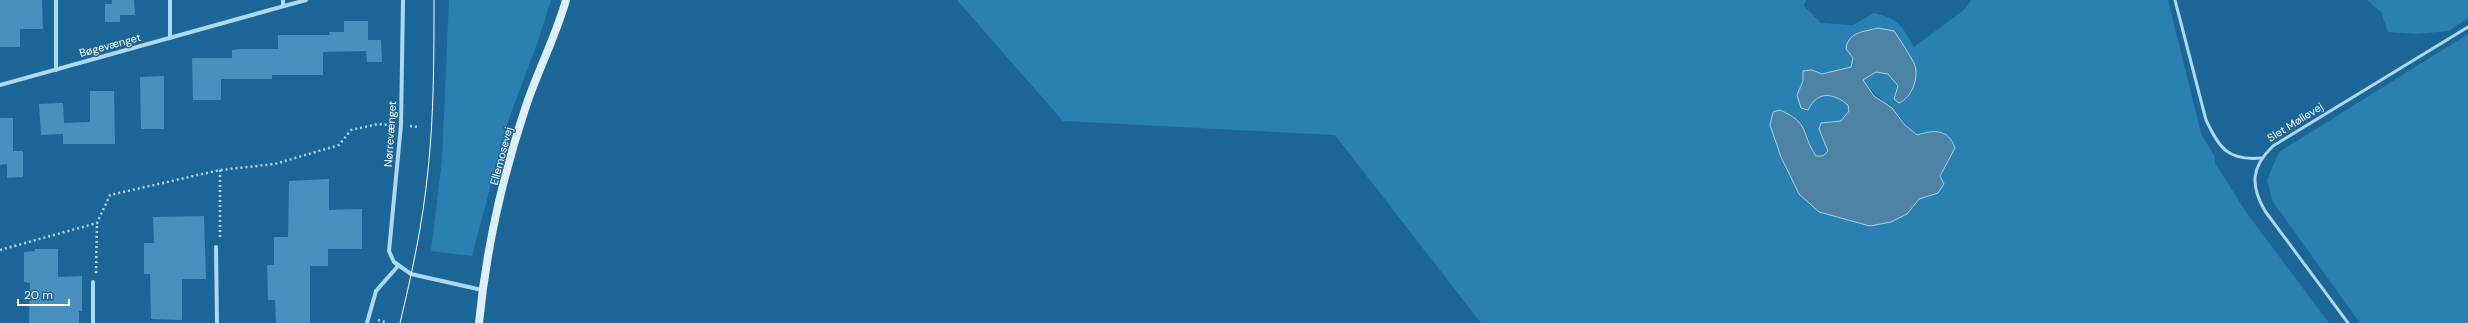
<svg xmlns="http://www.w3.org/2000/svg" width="2468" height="323" font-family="'DM Sans',sans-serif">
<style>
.green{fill:#2b80b2;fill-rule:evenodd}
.water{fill:#4f83a3;stroke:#a1d5f2}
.building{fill:#4891be}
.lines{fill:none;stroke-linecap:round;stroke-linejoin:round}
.path{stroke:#aed7f0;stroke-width:2.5;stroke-dasharray:2 3;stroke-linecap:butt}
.lane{stroke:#aed7f0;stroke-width:3}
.street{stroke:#aed7f0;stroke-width:4}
.secondary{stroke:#dceffb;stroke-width:8}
.tram{stroke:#fff;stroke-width:1}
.labels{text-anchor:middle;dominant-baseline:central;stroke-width:3;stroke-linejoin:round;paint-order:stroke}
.street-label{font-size:11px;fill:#fff;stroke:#1b6696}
</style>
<rect width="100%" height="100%" fill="#1b6696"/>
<!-- green -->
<g class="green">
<path d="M449,0H551L539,38L507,124L472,256L431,251L442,160Z"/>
<path d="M957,0H1806L1804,6L1821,23L1853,25L1874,13C1899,19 1902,26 1914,47L1964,10L1971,0H2168L2201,134L2214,155L2215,163L2246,212L2329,323H1481L1335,135L1063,121ZM1878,28L1900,40L1907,54L1915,79L1912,91L1906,100L1888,74L1876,72L1863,80C1874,95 1879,96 1891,108C1901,116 1907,127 1917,135L1932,131L1943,132L1955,148L1930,196L1919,199L1907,214L1870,226L1819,212L1799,193L1781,157L1770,125L1781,110C1810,124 1800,132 1816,156H1823L1828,151L1819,129L1829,121H1841L1849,111L1848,105C1832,92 1818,89 1808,110L1797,95L1803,81V72L1812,70L1822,74L1851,67L1853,58L1852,35Z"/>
<path d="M2367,0H2468V18L2448,31L2416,34L2388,32L2381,12Z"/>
<path d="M2468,34V323H2360L2273,202L2267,180L2279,152Z"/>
</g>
<!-- water -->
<path class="water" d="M1878,28L1894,31C1901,41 1908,52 1914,63C1920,76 1912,98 1899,103L1894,99L1898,86L1888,74L1876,72L1863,80L1874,96L1892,108L1905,125L1917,135C1934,130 1948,128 1955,148L1940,176L1944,184L1938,193L1919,199L1907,214L1891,222L1870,226L1819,212L1799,194L1781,157L1770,125L1773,112L1780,110C1811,124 1800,132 1816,156H1823L1828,151L1819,129L1821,123L1841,121L1849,111L1848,105C1833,93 1818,90 1808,110L1801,108L1797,95L1803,81V71L1812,70L1822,74L1851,67L1853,58L1846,49C1848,32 1863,32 1878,28Z"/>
<!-- building -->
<g class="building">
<path d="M0,0H42L43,29H20V47H0Z"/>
<path d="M112,0H134L135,15H120V22H105V4H112Z"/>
<path d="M344,21H368V40H381L382,62H367L366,51L323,52V75H272V79H221V100H193L192,58H232V50L240,49H278V35H330L329,32H344Z"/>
<path d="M164,76V129H141L140,77Z"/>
<path d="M90,91H114L115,144H63V134L41,135L39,104L63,103L64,123L90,122Z"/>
<path d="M0,118H13V151H23V177L7,178V164L0,165Z"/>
<path d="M329,179V210L362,209V249H328V266H310V323H276L275,300H268L267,265H274V237H288L289,181Z"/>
<path d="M204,216L206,279H182V320L151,319L150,274H144V243H154L153,217Z"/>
<path d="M35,249H58V277L82,276V311H79V323H29L30,283L24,282V252L35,251Z"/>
</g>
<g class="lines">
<!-- path -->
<g class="path">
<path d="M410,126L420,127"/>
<path d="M220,170V239"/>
<path d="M0,250L97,223L110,195L220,170L275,164L339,145L351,130L378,124L391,125"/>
<path d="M96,273L97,223"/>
<path d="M378,320L388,323"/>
</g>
<!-- lane -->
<g class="lane">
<path d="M2175,0L2206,120C2219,148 2228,161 2261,158"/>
<path d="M2348,323L2265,211C2250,185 2251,167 2273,146L2468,27"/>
</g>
<!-- street -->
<g class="street">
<path d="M403,0L401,125L389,251L394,262L411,274L482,290"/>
<path d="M283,6V0"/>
<path d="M170,38V0"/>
<path d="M56,70V0"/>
<path d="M0,85L306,0"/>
<path d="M216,247L217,323"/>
<path d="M93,282V323"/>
<path d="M367,323L376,291L398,266"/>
</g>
<!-- secondary -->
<path class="secondary" d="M479,323C486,250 503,175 526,106C538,70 556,36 566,0"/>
<!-- tram -->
<path class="tram" d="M400,323C412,273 423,222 428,170C434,114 434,57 434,0"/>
</g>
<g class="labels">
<!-- street labels -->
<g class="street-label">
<text transform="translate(110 45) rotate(-15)">Bøgevænget</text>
<text transform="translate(2295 122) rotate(-32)">Slet Møllevej</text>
<text transform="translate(390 134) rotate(-86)">Nørrevænget</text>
<text transform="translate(501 156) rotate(-75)">Ellemosevej</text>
</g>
</g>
<!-- scale -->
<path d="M18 299v6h51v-6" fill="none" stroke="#ffffff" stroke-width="2"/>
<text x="24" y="299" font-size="12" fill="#ffffff" stroke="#1b6696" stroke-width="3" paint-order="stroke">20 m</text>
</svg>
